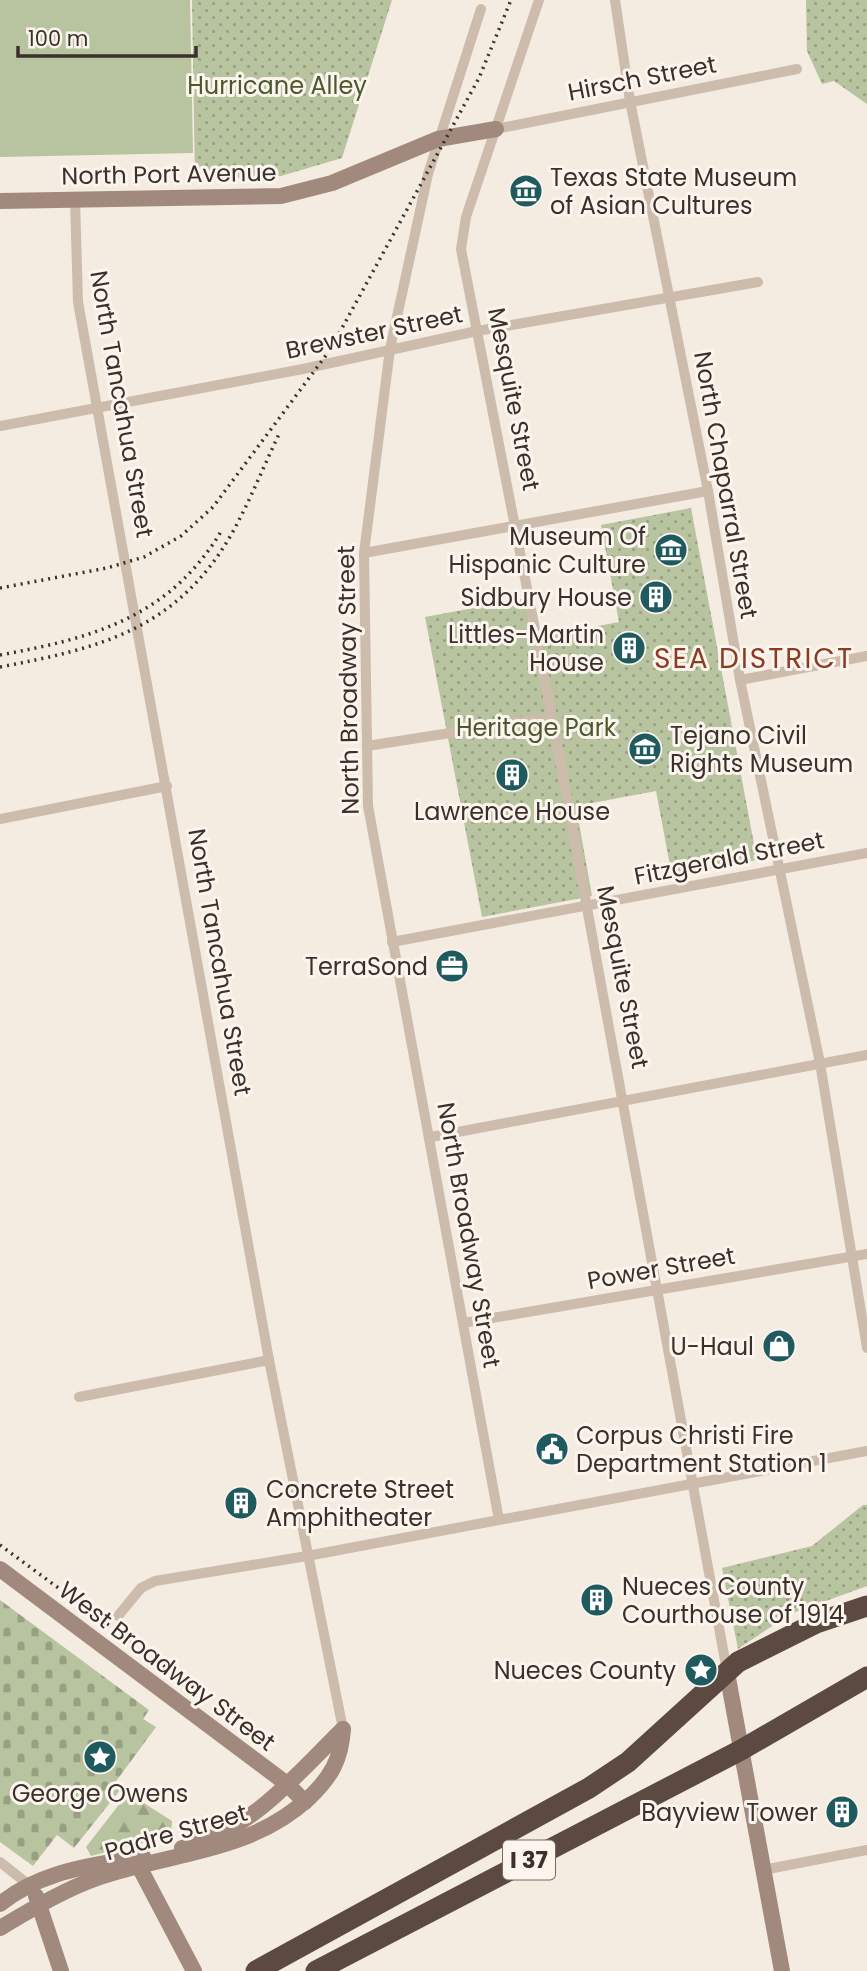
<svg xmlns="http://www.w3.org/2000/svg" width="867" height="1971" font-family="Poppins,sans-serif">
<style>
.green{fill:url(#green-dots)}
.forest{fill:url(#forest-firs)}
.cemetery{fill:url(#cemetery-stones)}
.pitch{fill:#b8c4a0}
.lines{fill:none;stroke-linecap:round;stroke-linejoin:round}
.street{stroke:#cdbbac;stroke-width:10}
.secondary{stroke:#a18a7d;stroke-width:16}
.highway{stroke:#5c4a42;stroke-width:21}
.rail{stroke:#3b302b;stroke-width:3.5;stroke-dasharray:2 5;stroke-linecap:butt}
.labels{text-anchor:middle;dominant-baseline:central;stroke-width:6;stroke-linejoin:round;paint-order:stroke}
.shield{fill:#fbf5ee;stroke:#756b66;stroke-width:2}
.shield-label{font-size:23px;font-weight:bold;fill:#3b302b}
.street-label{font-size:24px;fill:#3b302b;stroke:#fbf5ee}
.park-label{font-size:24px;fill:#4a5a2e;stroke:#fbf5ee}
.poi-label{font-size:24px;fill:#3b302b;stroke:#fbf5ee;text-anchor:end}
.quarter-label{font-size:28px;letter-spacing:2px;fill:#8c3b22;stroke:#fbf5ee}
</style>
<defs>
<pattern id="green-dots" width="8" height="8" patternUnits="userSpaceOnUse" patternTransform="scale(1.75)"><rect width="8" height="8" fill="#b8c4a0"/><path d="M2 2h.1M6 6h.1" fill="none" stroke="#97a083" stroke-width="1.8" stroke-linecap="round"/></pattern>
<pattern id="forest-firs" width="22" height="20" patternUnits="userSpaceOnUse" patternTransform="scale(1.75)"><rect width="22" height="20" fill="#b8c4a0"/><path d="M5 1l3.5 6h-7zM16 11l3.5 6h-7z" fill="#97a083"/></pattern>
<pattern id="cemetery-stones" width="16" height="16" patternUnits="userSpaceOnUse" patternTransform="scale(1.75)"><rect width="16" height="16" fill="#b8c4a0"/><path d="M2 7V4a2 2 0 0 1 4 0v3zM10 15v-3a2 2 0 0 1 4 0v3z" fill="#97a083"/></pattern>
</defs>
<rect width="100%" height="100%" fill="#f4ebe1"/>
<!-- green -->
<g class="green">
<path d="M192,0H392L342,158L281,176L195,180Z"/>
<path d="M806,0H867V104L834,81L822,84L807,51Z"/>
<path d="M691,508L757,860L672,876L656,791L576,806L592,896L482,917L425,617L527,598L535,638L619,622L601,525Z"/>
<path d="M863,1505H867V1586L790,1614L738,1649L722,1568L812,1546Z"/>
</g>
<!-- forest -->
<path class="forest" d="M128,1793L172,1821L171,1835L91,1856L86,1847Z"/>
<!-- cemetery -->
<path class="cemetery" d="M0,1600L149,1710L143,1719L156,1727L114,1784L120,1790L74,1848L57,1835L33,1866L0,1842Z"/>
<!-- pitch -->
<path class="pitch" d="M0,0H190L193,153L0,157Z"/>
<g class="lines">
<!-- street -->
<g class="street">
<path d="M539,0L466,217L461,249L552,717L727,1671"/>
<path d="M615,0L630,101L708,491L740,680L820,1063L867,1348"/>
<path d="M481,9L428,174L390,349L364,553L368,806L499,1520"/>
<path d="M496,129L797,69"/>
<path d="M75,199L78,302L269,1360L343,1729"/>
<path d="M0,426L303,369L477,331L758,282"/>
<path d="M364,553L708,491"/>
<path d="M740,680L867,656"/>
<path d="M367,746L552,717"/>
<path d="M0,819L167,786"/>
<path d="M392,942L867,853"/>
<path d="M431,1137L867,1055"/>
<path d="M463,1323L867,1254"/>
<path d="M79,1397L269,1360"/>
<path d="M118,1616L141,1588L155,1581L307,1556L867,1451"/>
<path d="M0,1862L29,1885"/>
<path d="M763,1870L867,1850"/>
</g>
<!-- secondary -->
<g class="secondary">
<path d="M0,201L281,196L332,183L438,139L496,129"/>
<path d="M0,1569L287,1784L305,1802"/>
<path d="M728,1678L782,1971"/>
<path d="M182,1848C251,1831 294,1777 343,1729"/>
<path d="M135,1859L194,1971"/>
<path d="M36,1896L61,1971"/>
<path d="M0,1904C42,1870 92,1866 143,1856"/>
<path d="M0,1928C32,1909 65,1889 100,1877C173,1852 249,1853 309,1798C331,1777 341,1760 343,1729"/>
</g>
<!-- highway -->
<g class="highway">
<path d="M256,1971L589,1788L628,1762L738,1662L816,1623L867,1606"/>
<path d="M316,1971L741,1750L867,1677"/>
</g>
<!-- rail -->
<g class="rail">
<path d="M0,588L107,568L144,557L181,536L213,507L330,350L479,78L511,0"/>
<path d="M0,655C94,638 170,617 222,530"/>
<path d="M0,667C100,648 176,630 231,535C249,503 263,468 279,434"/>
<path d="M0,1545L201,1693"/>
</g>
</g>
<!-- icons -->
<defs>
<symbol id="museum-disc" viewBox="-11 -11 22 22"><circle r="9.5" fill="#1f5a5e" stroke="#fbf5ee"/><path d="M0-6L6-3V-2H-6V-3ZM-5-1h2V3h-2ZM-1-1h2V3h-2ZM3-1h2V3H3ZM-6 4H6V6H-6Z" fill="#fff"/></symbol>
<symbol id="building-disc" viewBox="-11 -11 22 22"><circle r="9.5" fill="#1f5a5e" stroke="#fbf5ee"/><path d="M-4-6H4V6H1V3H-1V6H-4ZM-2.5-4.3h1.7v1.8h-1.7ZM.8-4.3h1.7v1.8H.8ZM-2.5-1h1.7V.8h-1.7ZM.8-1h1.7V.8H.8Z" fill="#fff"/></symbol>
<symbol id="office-disc" viewBox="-11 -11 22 22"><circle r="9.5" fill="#1f5a5e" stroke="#fbf5ee"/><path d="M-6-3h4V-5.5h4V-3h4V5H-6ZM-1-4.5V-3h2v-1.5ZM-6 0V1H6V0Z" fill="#fff"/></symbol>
<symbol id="shop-disc" viewBox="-11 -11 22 22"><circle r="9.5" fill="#1f5a5e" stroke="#fbf5ee"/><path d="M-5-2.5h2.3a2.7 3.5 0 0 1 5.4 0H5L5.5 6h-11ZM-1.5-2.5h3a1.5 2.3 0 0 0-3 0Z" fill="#fff"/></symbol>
<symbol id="civic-disc" viewBox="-11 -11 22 22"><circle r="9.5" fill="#1f5a5e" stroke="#fbf5ee"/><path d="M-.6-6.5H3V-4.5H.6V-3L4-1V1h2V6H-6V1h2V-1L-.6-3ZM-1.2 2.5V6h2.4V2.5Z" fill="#fff"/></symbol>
<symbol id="sight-disc" viewBox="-11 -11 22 22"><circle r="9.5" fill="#1f5a5e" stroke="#fbf5ee"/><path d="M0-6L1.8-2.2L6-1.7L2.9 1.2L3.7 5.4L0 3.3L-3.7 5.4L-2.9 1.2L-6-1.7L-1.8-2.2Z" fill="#fff"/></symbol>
</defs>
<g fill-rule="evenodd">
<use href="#museum-disc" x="507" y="172" width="38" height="38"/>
<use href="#museum-disc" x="652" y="531" width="38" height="38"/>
<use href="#building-disc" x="637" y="578" width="38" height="38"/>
<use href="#building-disc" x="610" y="629" width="38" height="38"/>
<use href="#museum-disc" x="626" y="730" width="38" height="38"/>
<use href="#building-disc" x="493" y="756" width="38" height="38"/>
<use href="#office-disc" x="433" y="947" width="38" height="38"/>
<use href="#shop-disc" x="760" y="1327" width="38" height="38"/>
<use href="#civic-disc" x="533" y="1430" width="38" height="38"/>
<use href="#building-disc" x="222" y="1484" width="38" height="38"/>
<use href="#building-disc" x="578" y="1581" width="38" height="38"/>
<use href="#sight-disc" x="682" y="1651" width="38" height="38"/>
<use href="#sight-disc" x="81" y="1738" width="38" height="38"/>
<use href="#building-disc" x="823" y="1793" width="38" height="38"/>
</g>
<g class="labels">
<!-- shield labels -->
<rect class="shield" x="503" y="1840.5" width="52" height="39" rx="5"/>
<g class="shield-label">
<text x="529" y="1860">I 37</text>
</g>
<!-- street labels -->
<g class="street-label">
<text transform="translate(642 78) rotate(-11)">Hirsch Street</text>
<text transform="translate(169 174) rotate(-1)">North Port Avenue</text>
<text transform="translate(374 332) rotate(-12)">Brewster Street</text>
<text transform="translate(514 399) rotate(79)">Mesquite Street</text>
<text transform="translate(122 404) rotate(80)">North Tancahua Street</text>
<text transform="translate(726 485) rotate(80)">North Chaparral Street</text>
<text transform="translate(348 680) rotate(-91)">North Broadway Street</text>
<text transform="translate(729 858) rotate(-11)">Fitzgerald Street</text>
<text transform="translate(220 962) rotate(80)">North Tancahua Street</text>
<text transform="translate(623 977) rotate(79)">Mesquite Street</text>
<text transform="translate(469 1235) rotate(80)">North Broadway Street</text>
<text transform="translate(661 1268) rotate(-10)">Power Street</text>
<text transform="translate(167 1666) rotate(37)">West Broadway Street</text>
<text transform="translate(176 1832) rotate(-16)">Padre Street</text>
</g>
<!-- park labels -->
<g class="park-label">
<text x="277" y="85">Hurricane Alley</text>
<text x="536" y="727">Heritage Park</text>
</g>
<!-- poi labels -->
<g class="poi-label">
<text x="550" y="177" text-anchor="start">Texas State Museum<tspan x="550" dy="28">of Asian Cultures</tspan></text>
<text x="646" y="536">Museum Of<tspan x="646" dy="28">Hispanic Culture</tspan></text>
<text x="632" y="597">Sidbury House</text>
<text x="604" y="634">Littles-Martin<tspan x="604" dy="28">House</tspan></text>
<text x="670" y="735" text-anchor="start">Tejano Civil<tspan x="670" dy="28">Rights Museum</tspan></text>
<text x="512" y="811" text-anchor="middle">Lawrence House</text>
<text x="428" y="966">TerraSond</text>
<text x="754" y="1346">U-Haul</text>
<text x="576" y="1435" text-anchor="start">Corpus Christi Fire<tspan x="576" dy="28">Department Station 1</tspan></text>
<text x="266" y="1489" text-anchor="start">Concrete Street<tspan x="266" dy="28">Amphitheater</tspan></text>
<text x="622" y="1586" text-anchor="start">Nueces County<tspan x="622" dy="28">Courthouse of 1914</tspan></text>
<text x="676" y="1670">Nueces County</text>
<text x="100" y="1793" text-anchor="middle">George Owens</text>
<text x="818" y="1812">Bayview Tower</text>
</g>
<!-- quarter labels -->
<g class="quarter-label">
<text x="754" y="658">SEA DISTRICT</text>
</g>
</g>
<!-- scale -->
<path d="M18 46v10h178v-10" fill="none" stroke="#3b302b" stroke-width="3.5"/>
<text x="28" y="46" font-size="21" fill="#3b302b" stroke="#fbf5ee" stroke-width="5" paint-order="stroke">100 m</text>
</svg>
